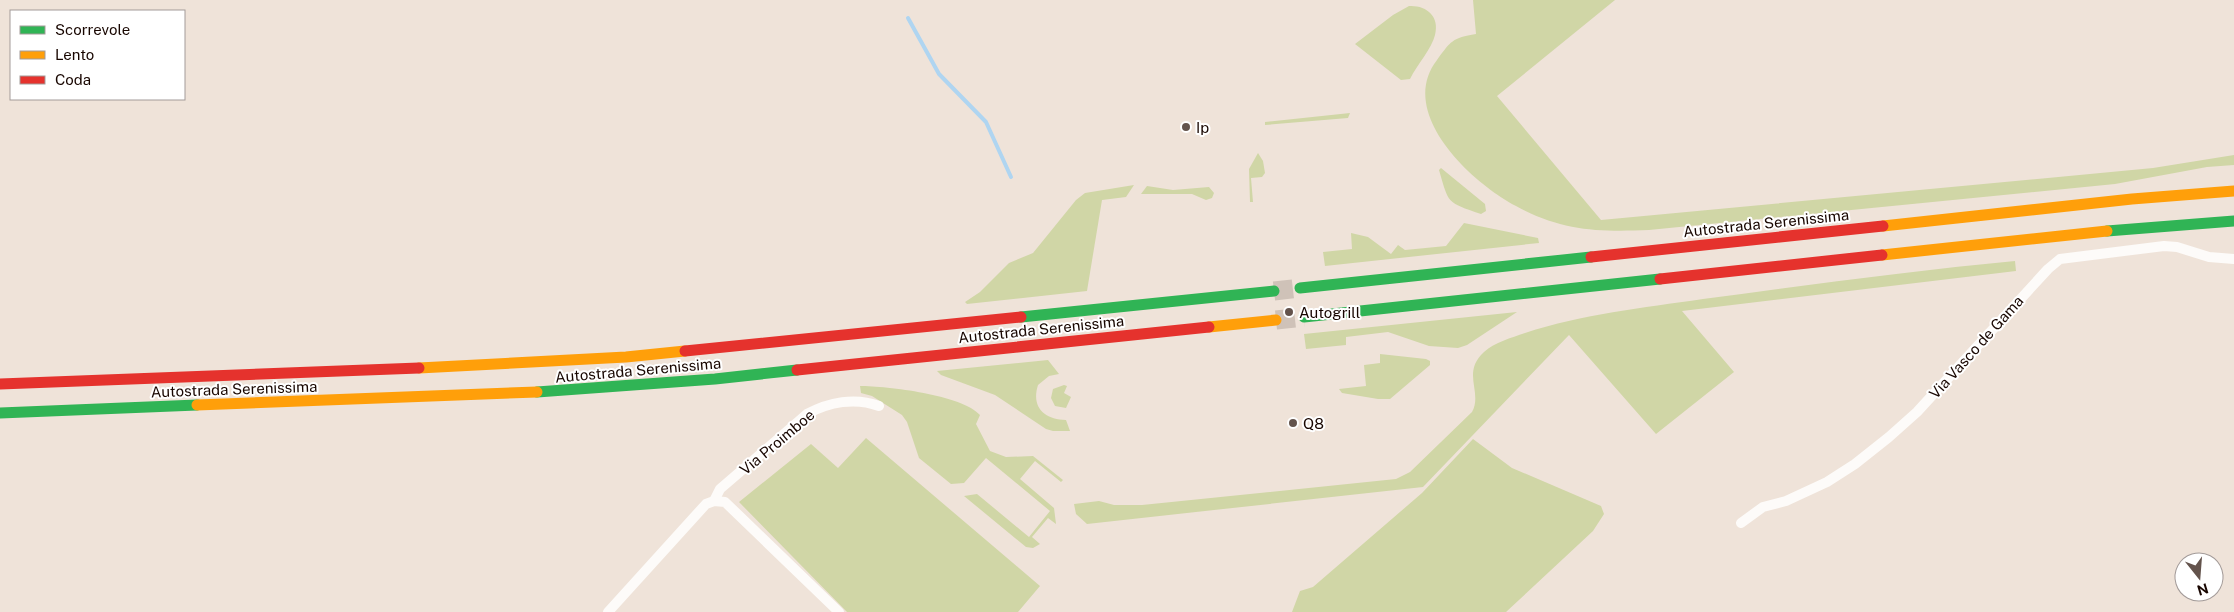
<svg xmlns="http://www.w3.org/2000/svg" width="2234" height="612" font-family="'Public Sans',sans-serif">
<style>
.green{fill:#d0d6a6}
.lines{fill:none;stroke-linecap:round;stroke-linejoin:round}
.stream{stroke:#afd5f1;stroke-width:4}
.highway-tunnel{stroke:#cfc2b8;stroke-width:19;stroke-dasharray:19 9;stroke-linecap:butt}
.street{stroke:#fdfbf9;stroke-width:10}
.fast{stroke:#30b455;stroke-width:11}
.slow{stroke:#ff9f0a;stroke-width:11}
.jam{stroke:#e5322d;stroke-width:11}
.poi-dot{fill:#63534c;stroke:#fff;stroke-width:2}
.labels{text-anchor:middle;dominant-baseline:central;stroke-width:4;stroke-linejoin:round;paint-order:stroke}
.poi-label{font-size:15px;fill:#180600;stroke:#fff;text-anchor:start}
.street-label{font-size:15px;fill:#180600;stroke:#fff}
</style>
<rect width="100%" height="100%" fill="#efe3d9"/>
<!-- green -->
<g class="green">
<path d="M1473,0H1615L1497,96L1601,220L2153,168L2234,155V165L2207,167L2115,184L1649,230C1598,232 1562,231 1516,206C1472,183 1396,113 1437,60C1451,41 1452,38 1476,34Z"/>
<path d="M1409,6C1426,5 1440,16 1435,35C1432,48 1417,65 1410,79L1401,80L1355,44L1393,15Z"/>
<path d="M1350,113L1348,118L1265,125V122Z"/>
<path d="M1258,153L1263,161L1265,173L1262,177L1251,178L1253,202H1250L1249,169Z"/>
<path d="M1441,168L1485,204L1486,211L1481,214C1446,202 1449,204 1439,170Z"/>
<path d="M1134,185L1126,197L1102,200L1087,291L967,304L965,302L980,292L1009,263L1033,253L1076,200L1085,193Z"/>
<path d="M1147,186L1173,190L1209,187L1214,193L1212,198L1206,200L1192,194H1141Z"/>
<path d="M1464,223L1538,238L1539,243L1325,266L1323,252L1352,249L1351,233L1368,237L1391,254L1398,245L1405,250L1446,246Z"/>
<path d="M2015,261L2016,271L1682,311L1734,372L1656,434L1569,335L1423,487L1087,524L1076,514L1074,504L1099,501L1114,505H1142L1396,479L1410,472L1472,412C1483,392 1461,373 1484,352C1495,342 1511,338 1525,333C1583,314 1642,308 1703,299C1807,285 1910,271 2015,261Z"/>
<path d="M1517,312L1467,345L1458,348L1429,346L1388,332L1346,337V345L1306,349L1304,334Z"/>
<path d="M1380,354L1426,359L1430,361V365L1390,399H1378L1342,393L1339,389L1366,386L1364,365L1380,363Z"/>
<path d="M1048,360L1059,374L1049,376L1038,385C1031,407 1044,419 1066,420L1070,431H1053L1046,429L995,395L941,375L937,371Z"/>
<path d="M1064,385L1067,386L1064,393L1071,397L1066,408L1055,406L1051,398L1053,389Z"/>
<path d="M860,386C887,386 963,395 980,415L976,424L990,451L1006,457L1033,456L1063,480L1061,482L1035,461L1020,479L1054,508L1056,524L1048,518L1032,537L1040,544L1033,548L1026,547L964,496L977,494L1029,537L1050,511L986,458L964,483L951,484L919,458L907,422L902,415L872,396L861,393Z"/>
<path d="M866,438L1040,586L1018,612H847L739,502L811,444L838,468Z"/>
<path d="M1473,439L1512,468L1601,506L1604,514L1593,531L1506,612H1292L1300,591L1313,587L1422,493Z"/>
</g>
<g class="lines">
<!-- stream -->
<path class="stream" d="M908,18L939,74L986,122L1011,177"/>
<!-- highway-tunnel -->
<g class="highway-tunnel">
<path d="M1274,291L1300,288"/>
<path d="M1276,320L1304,317"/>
</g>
<!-- street -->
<g class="street">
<path d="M714,501L720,489L807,414C829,402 855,397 879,406"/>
<path d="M1741,523L1763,507L1786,501L1827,482L1855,464L1889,437L1917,412L2048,269L2060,259L2164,246L2177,247L2209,257L2234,259"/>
<path d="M608,612L706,504L714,501L725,502L839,612"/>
</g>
<!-- fast -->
<g class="fast">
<path d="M2107,231L2234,221"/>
<path d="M1300,288L1591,257"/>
<path d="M1021,317L1274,291"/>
<path d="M1304,317L1660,279"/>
<path d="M537,392L715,379L797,370"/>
<path d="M0,413L197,405"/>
</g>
<!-- slow -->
<g class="slow">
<path d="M1883,226L2132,199L2234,191"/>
<path d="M1882,255L2107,231"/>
<path d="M1209,327L1276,320"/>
<path d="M419,368L626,357L685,351"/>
<path d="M197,405L537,392"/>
</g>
<!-- jam -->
<g class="jam">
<path d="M1591,257L1883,226"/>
<path d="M1660,279L1882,255"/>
<path d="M685,351L1021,317"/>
<path d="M797,370L1209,327"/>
<path d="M0,384L419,368"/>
</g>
</g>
<!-- markers -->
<g class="poi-dot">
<circle cx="1186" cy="127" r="5"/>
<circle cx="1289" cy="312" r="5"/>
<circle cx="1293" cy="423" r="5"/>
</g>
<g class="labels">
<!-- poi labels -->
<g class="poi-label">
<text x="1196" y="127">Ip</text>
<text x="1299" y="312">Autogrill</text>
<text x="1303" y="423">Q8</text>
</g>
<!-- street labels -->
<g class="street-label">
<text transform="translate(1766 223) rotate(-6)">Autostrada Serenissima</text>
<text transform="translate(1041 329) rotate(-6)">Autostrada Serenissima</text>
<text transform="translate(1976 347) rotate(-48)">Via Vasco de Gama</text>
<text transform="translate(638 370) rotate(-5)">Autostrada Serenissima</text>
<text transform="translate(234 389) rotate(-2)">Autostrada Serenissima</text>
<text transform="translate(777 442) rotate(-40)">Via Proimboe</text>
</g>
</g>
<!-- legend -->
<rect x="10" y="10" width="175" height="90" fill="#ffffff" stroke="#a39b99"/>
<rect x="20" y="26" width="25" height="8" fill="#30b455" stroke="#a39b99"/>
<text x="55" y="35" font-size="15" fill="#180600">Scorrevole</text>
<rect x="20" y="51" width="25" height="8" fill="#ff9f0a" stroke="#a39b99"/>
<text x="55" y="60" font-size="15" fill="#180600">Lento</text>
<rect x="20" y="76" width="25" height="8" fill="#e5322d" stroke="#a39b99"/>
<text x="55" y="85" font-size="15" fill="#180600">Coda</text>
<!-- north arrow -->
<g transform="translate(2199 577) rotate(163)"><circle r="24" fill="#ffffff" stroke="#a39b99"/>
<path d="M0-4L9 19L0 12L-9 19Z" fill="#63534c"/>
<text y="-8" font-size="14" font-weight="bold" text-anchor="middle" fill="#180600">N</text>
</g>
</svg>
